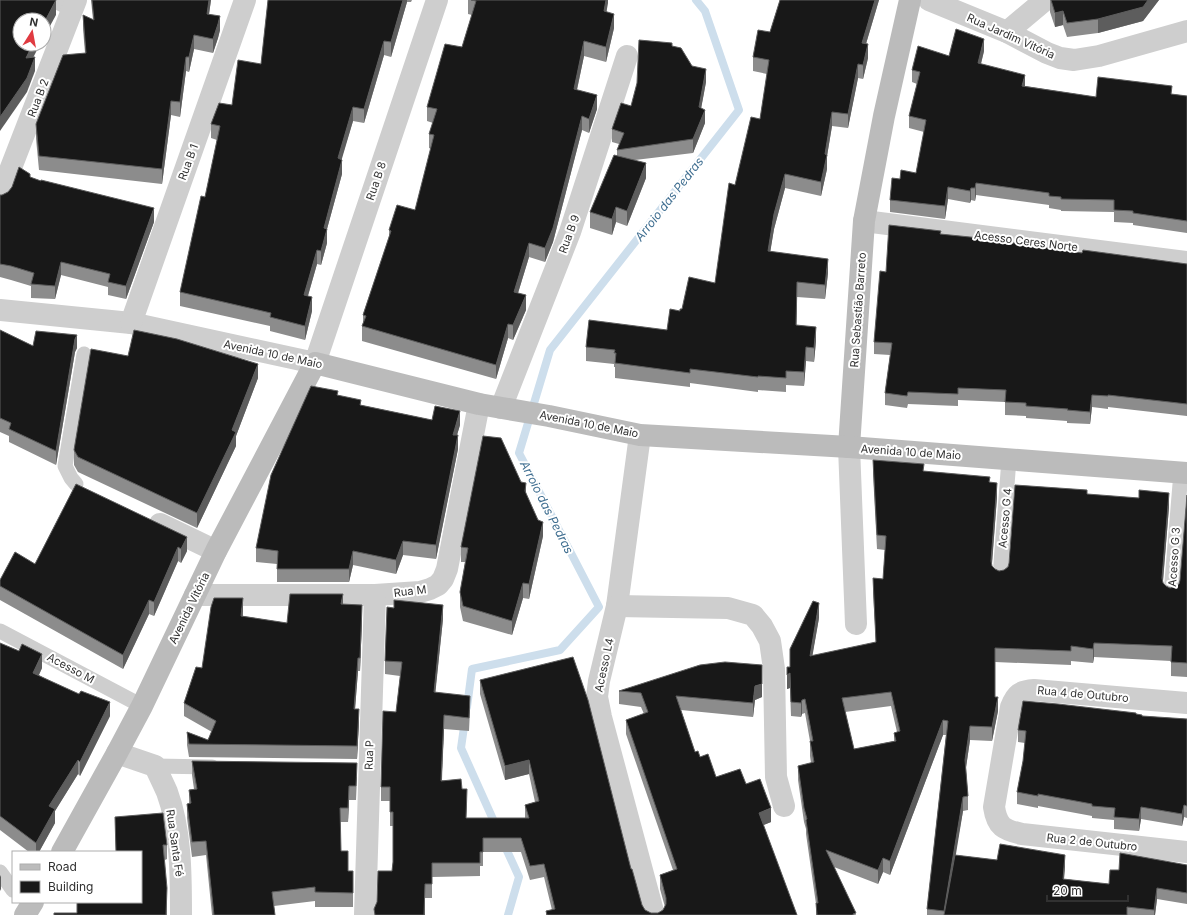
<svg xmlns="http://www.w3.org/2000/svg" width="1187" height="915" font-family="Inter,sans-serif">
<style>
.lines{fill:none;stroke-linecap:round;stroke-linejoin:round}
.stream{stroke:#cddeec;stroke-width:8}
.lane{stroke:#cecece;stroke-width:15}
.street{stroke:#cecece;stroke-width:22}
.secondary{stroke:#bbb;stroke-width:22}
.wall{fill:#8c8c8c;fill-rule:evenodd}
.shaded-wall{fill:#5d5d5d}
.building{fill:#181818;stroke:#5d5d5d;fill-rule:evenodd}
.labels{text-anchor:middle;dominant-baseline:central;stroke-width:4;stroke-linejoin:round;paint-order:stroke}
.street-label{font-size:11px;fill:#313131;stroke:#fff}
.water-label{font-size:12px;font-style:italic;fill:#406f91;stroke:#fff}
</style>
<rect width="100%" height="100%" fill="#fff"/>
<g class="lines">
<!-- stream -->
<g class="stream">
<path d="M467,707L472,669L560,650L599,607L519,453L550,350L739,110L705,11L696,0"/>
<path d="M465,720L461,748L496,826"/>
<path d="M503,842L519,877L508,915"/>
</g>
<!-- lane -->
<g class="lane">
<path d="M53,0L73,10"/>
<path d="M76,484L71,478L65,466L84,354"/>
<path d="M1000,576L1009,459"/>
<path d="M1171,593L1181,472"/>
<path d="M0,631L142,706"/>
<path d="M155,766L212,767"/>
<path d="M0,872L13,890"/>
</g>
<!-- street -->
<g class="street">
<path d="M929,0L1007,32L1047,53L1060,58L1074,60L1099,56L1187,31"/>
<path d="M1007,32L1045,0"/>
<path d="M0,196L76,0"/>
<path d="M864,221L1187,262"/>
<path d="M0,310L131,323L315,363L437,0"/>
<path d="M131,323L245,0"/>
<path d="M501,408L570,232L627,56"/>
<path d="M640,435L617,606L599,681L597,697L601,717L654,915"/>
<path d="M849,447L856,624"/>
<path d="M160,524L216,551"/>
<path d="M195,595H375L420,592L430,589L438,585L443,579L447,569L479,404"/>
<path d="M617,606L728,608L753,615L762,626L770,641L774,669L776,777L784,806"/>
<path d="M1187,703L1034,690C1020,691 1016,694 1011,707L994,807C997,827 1004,830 1022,834L1187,852"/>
<path d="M117,753L155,766C159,775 163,783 167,792C181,830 181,874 181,915"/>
<path d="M365,915L375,595"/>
</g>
<!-- secondary -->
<g class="secondary">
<path d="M849,447L864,221L884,116L910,0"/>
<path d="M62,852L117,753L142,706L216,551L315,363L479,404L549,416L640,435L849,447L1187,473"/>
<path d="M25,915L33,902"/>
</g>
</g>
<!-- wall -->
<g class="wall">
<path d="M91,0H211L209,14L220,30L218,38L213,53L194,49L189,72L186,71L180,117L171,115L162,184L39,170L36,139V124L85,53L83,29V15L93,20Z"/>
<path d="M267,0H412L411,2H407L391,57L384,55L364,123L353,121L341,160L342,174L327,229V243L321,265L317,264L308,296L312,311L305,340L270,331V326L180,306V292L205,197L217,140L211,138V124L232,105L261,64L268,0Z"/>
<path d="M468,0H608L606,12L614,28L606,62L584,56L577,90L597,109L589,133L582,130L553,242L545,262L529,257L518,293L526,310L513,340L508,338L496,379L362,341V326L363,323V315L389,238V230L415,210L431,149L429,148V134L433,123L427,121V107L462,47L472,15L468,14Z"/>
<path d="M780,0H879L866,44L868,58L863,79L858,78L848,128L832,126L827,156V169L821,196L785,188L774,229L770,252L828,273L825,299L797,297L796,325L816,341L814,362L806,361L804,386L786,385V392L758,390V392L690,383V387L615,378V367H614V364L586,361V347L667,330L680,311L715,283L735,185L760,119L767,74L753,71V57L770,32Z"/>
<path d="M1050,0H1159L1143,21L1098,33L1067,37L1063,25L1055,27L1050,12Z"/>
<path d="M672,46L692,66L706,82L701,108L705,123L693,153L635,160L646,178L627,226L616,222L612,235L590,228V212L617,156V150L619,144L612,142V129L631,106Z"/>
<path d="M984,51L981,64L1025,86L1096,97L1172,94L1187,96V233L1133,225V223L1114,222V212L1061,211V210L1049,208V205L976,195L975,201L971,200L970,203L948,199L945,219L890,212V200L900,179L916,173L924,132L909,128V116L917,84L912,82V70L949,56Z"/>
<path d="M30,177L154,222L126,299L108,295V287L61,275L55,299L31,298V286L11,280L0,277V195H2L8,192Z"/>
<path d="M941,234L1082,253L1187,264V416L1108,407V409L1092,407L1090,424L1067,423V421L1026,418V416L1005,415V402L958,400V406L908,404L907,408L885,405V393L890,355L874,354V342L886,272Z"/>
<path d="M0,330L33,346L77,348L75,352L56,465L9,442V436L0,432Z"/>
<path d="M128,356L258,378L236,436V446L197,528L78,472L74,465V450Z"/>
<path d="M338,395L361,405L432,420L460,425L457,435L458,449L436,559L403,555L396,574L353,565L349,582H277V564L256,562V548Z"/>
<path d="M873,460L924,471L990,482L997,497L992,565V566L995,569L999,571L1004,570L1087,494L1169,507L1163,582L1166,586L1170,588L1175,587L1179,584L1180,580L1187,495V677L1171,676V661L1094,657L1093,663L1071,661V665L995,662V697L998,711L992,741L970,740L966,768L968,796V810L963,811L955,855L997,860L1065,866L1064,879L1109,884L1119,870L1187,865V904L1157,899L1155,915H927V909L946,735H943L890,875L883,872L878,884L834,867L856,915H816V904L806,834V829L804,822L798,780V766L811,763L810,756V741L805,713L802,714L801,717L791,716L790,688L787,689V667H790V649L819,618L812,656L876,643L873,592V578L883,579L885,550L877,549L873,474ZM891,706L897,732L894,733V741L854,749L845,712Z"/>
<path d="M76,484L187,551L181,563L178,561L154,616L149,614L123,669L0,600V580L35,564Z"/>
<path d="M526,495L543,536L529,599L523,598L512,635L463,621L460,607V592L465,562H461V547Z"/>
<path d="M343,604L362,619L360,671H358L355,709L359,722L357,759L189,757L187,745V732L208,740L212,732L184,716V703L202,668L243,612V616L287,623Z"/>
<path d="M394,608L443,619L435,693L470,710L469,731L444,729L442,780L462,789L467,803L466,818H525V805L535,802L529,774L505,780L480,694V680L631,869L642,905L645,910L651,913H658L663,910L665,907L660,889V875L673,870L626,734V720L644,714L641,707L619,704V691L762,697L755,700L753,717L681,710L695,752L716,777L746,784L771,822L763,825L797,915H546V911L552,910L544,877L530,880L521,852H483V866H480V876L432,877V898H425L392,871L393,863V826H390V801H381V787L396,712L400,676L385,674V661Z"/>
<path d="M0,643L42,668L39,675L110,716L80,776L78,774L55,811V823L39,852H29L0,830Z"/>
<path d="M1136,714L1142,716L1187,719V818L1184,817L1182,826L1141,819L1139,831L1114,829V820L1092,818V816L1038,806V808L1017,804V792L1023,761L1025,743L1018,742V730Z"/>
<path d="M192,761L357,777L356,800H349L348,822H340L341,851L353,885V907H315V901L274,906L275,915H212L206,855L192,857L187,818V804H189V790L194,789L192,775Z"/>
<path d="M115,817L167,845V859L165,860L167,915L77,913L141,852H116Z"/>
</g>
<!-- shaded-wall -->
<g class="shaded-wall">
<path d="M56,0V15L44,37V23Z"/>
<path d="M209,0H211L207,28V14Z"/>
<path d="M403,0H407V2L391,57V42Z"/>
<path d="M606,0H608V3L604,26V11Z"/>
<path d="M875,0H879L862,57V43Z"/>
<path d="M1148,0H1159L1143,21L1098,33V19Z"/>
<path d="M1063,11V25L1055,27V13Z"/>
<path d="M614,14V28L606,62V47Z"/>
<path d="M220,16V30L218,38L213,53V39Z"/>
<path d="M194,35V49L189,72V57Z"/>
<path d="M984,39V51L978,75V63Z"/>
<path d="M384,41V55L364,123V109Z"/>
<path d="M584,41V56L574,103V89Z"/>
<path d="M33,44H40L26,72V58Z"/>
<path d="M868,44V58L863,79V65Z"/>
<path d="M35,57V71L27,92L0,131V117Z"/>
<path d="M186,57V71L180,117V102Z"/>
<path d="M858,64V78L848,128V114Z"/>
<path d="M706,69V82L699,120V107Z"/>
<path d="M1025,75V87L1022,86Z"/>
<path d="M597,95V109L589,133V119Z"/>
<path d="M171,101V115L162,184V169Z"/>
<path d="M353,107V121L338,172V158Z"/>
<path d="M705,110V123L693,153V139Z"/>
<path d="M832,112V126L827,156V169L821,196V182L825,154Z"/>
<path d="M582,116V130L553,242L545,262V248Z"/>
<path d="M342,160V174L327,229V243L321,265V251L324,228Z"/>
<path d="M646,163V178L627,226V211Z"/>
<path d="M785,174V188L774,229L768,266V251L774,214Z"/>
<path d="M976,183V195L975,201V188Z"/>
<path d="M948,187V199L945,219V206Z"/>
<path d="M971,188V200L970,203V191Z"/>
<path d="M616,207V222L612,235V219Z"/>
<path d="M154,208V222L126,299V286Z"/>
<path d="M529,243V257L514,306V292Z"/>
<path d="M317,250V264L304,309V295Z"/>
<path d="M828,259V273L825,299V285Z"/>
<path d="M61,262V275L55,299V286Z"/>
<path d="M797,282V297L796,340V325Z"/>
<path d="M526,295V310L513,340V325Z"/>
<path d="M312,297V311L305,340V326Z"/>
<path d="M508,324V338L496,379V365Z"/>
<path d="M816,327V341L814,362V348Z"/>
<path d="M77,335V348L75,352L56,465V451L75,339Z"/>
<path d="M806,347V361L804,386V372Z"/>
<path d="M258,364V378L236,436V446L197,528V513L232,430Z"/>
<path d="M1092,395V407L1090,424V412Z"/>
<path d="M460,411V425L453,448V435Z"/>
<path d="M458,435V449L436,559V545Z"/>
<path d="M526,483V498L525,491Z"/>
<path d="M997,483V497L991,575V561Z"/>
<path d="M1169,493V507L1162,592V578Z"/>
<path d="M543,522V536L529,599V584Z"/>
<path d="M187,537V551L181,563V549Z"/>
<path d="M403,541V555L396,574V560Z"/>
<path d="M178,547V561L154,616V602Z"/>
<path d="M353,551V565L349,582V569Z"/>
<path d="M523,583V598L512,635V621Z"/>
<path d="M343,594V608L341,604Z"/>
<path d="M243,598V612L241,629V616Z"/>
<path d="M149,600V614L123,669V655Z"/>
<path d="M819,603V618L810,670V656Z"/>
<path d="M362,605V619L360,671V658Z"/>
<path d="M443,605V619L434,706V692Z"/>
<path d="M1094,643V657L1093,663V649Z"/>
<path d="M42,654V668L33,687V673Z"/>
<path d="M358,658V671L354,722V709Z"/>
<path d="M790,673V688L787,689V675Z"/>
<path d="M762,684V697L755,700L753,717V703L755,686Z"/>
<path d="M998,697V711L992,741V727Z"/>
<path d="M802,700V714L801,717V703Z"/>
<path d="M110,702V716L80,776V762Z"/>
<path d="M359,709V722L357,759V746Z"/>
<path d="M444,715V729L441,794V781Z"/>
<path d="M943,720V735L890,875V861Z"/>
<path d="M970,726V740L965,774V760Z"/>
<path d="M78,760V774L55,811V823L39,852H36V843L49,806Z"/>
<path d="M529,760V774L505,780V766Z"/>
<path d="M349,786V800L348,822V808Z"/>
<path d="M963,797V811L946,915H944V911Z"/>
<path d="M1184,805V817L1182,826V814Z"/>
<path d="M1141,807V819L1139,831V819Z"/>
<path d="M771,808V822L759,827V813Z"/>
<path d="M1065,855V866L1063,891V879Z"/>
<path d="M883,858V872L878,884V870Z"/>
<path d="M1,875V889L0,891V877Z"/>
<path d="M425,884V915H424Z"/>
<path d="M1157,888V899L1155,915H1154V910Z"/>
</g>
<!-- building -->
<g class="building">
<path d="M0,0H56L44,23V20H20V44H33L26,58L35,57L27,78L0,117Z"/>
<path d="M92,0H209L207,14L220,16L218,24L213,39L194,35L189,57H186L180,102L171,101L162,169L39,156L36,124L63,55L86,53L83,15L94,20Z"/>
<path d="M268,0H403L391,42L384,41L364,109L353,107L338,158L342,160L324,228L327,229L321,251L317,250L304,295L312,297L305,326L270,317L271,313L180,292L201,196L205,197L220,126L211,124L219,103L232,105L238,60L261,64Z"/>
<path d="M471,0H606L604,11L614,14L606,47L584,41L574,89L597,95L589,119L582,116L553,228L545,248L529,243L514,292L526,295L513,325L508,324L496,365L362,326L366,316L363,315L391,231L389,230L397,205L415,210L434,135L429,134L437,109L427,107L445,44L462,47L476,1Z"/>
<path d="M780,0H875L862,43L868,44L863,65L858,64L848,114L832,112L825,154L827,155L821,182L785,174L774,214L768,251L828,259L825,285L797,282L796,325L816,327L814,348L806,347L804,372L786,371V378L758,376V377L690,369V373L615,363L616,353H614L615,350L586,347L589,320L667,330L670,309L680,311V309H682L689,277L715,283L729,183L735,185L751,117L760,119L769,60L753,57L758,30L770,32Z"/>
<path d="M1051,0H1148L1143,7L1098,19L1067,23L1063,11L1055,13Z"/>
<path d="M956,29L984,39L978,63L1025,75L1022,86L1096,97L1098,77L1172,86L1171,94L1187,96V221L1133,213V211L1114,210V200L1061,199V197L1049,196V193L976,183L975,188H971L970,191L948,187L945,206L890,200L892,178L900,179L901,170L916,173L926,120L909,116L920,72L912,70L918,46L949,56Z"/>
<path d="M639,40L672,43V46L681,48L692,66L706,69L699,107L705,110L693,139L617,150L624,133L612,129L621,103L631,106L637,83Z"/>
<path d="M614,155L646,163L627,211L616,207L612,219L590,212Z"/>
<path d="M19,167L30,174V177L41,181V180L154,208L126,286L108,282L110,274L61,262L55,286L31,284L34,273L11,266L0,264V195H2L8,192L12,187Z"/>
<path d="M889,225L941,231L940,234L980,238L1082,253L1083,250L1187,264V404L1108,395V396L1092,395L1090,412L1067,410L1068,409L1026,406V403L1005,402L1006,390L958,388V394L908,392L907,396L885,393L892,343L874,342L880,271L886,272Z"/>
<path d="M0,330L33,346L36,331L77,335L75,339L56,451L9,429L11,423L0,418Z"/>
<path d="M134,330L177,339L258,364L232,430L236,432L197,513L78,457L74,450L91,349L128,356Z"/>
<path d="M311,386L338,391L337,395L361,400L360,405L432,420L435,406L460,411L453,435H458L436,545L403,541L396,560L353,551L349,569H277L278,551L256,548L271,475Z"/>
<path d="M483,436L501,438L521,482L526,483L525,491L538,520L543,522L529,584L523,583L512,621L463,606L460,592L468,548L461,547Z"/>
<path d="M873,460L924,464L923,471L990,477L989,482L997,483L991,561L992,566L995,569L999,571L1004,570L1008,567L1009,563L1015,485L1087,490V494L1139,498V490L1169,493L1162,578L1163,583L1166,586L1170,588L1175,587L1179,584L1180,580L1187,495V663L1171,662L1172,646L1094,643L1093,649L1071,646V651L995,648V697H998L992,727L970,726L965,760L968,796L963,797L944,911L927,909L948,721L943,720L890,861L883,858L878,870L826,850L856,913L853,914V915H817L816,903H818L806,820L807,819L804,808L798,766L814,762L810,741H813L805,699L802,700L801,703L791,702L790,673L787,675V667H790V649L813,601L819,603L810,656L876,642L873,578L883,579L886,536L877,535ZM891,692L900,731L894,733L896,741L854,749L842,698Z"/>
<path d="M76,484L187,537L181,549L178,547L154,602L149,600L123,655L0,586V580L15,552L35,564Z"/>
<path d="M290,594H343L341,604L362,605L360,658H358L354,709H359L357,746L189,744L187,732L208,740L216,721L184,703L196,667L202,668L211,607L214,598H243L241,616L287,623Z"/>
<path d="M394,600L443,605L434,692L470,696L469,718L444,715L441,781L461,779L462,789H467L466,818H529L525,805L539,801L529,760L505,766L480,680L573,657L588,700L631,869H632L642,905L645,910L651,913H658L663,910L666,904V898L660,875L677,869L626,720L648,712L641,693L619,691L700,665L725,662L762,665V684L755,686L753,703L676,696L695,752L698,751L700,757L708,754L716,777L740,769L746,784L760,779L771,808L759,813L797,915H547L546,911L555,909L544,864L530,866L521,838H483V852H480V863H432V884H425L424,915H375L374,909L377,902L378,871H392L393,862V812H390V787H381L383,711L396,712L402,662L385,661L387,607L394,608Z"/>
<path d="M0,643L19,651L22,644L42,654L33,673L79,694L81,691L110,702L80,762L78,760L49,806L55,809L36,843L0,816Z"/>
<path d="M1023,701L1058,704L1136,713V714L1142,715V716L1187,719V806L1184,805L1182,814L1141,807L1139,819L1114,817L1115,808L1092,806V804L1038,794V796L1017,792L1023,761L1026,731L1018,730Z"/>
<path d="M192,761L357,763L356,786H349L348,808H340L341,851H348V871H353V893L315,892V887L272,892L275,915H214L206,841L192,842L187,804L191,803L189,790L197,789Z"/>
<path d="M163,813L167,845H163L167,888L166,915H54V913H77V902H141V852H116L115,817Z"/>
<path d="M1000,844L1065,855L1063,879L1109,884L1110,870H1119L1120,853L1187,865V893L1157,888L1154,910L1127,907V915H944L955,855L997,860Z"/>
</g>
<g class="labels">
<!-- street labels -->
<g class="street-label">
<text transform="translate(1011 36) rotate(24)">Rua Jardim Vitória</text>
<text transform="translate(38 98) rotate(-69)">Rua B 2</text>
<text transform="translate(188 162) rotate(-70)">Rua B 1</text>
<text transform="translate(376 181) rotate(-71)">Rua B 8</text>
<text transform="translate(569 234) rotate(-70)">Rua B 9</text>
<text transform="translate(1026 241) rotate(7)">Acesso Ceres Norte</text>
<text transform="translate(858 310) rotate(-86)">Rua Sebastião Barreto</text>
<text transform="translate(273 354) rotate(12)">Avenida 10 de Maio</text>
<text transform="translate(589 424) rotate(11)">Avenida 10 de Maio</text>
<text transform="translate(911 452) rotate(4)">Avenida 10 de Maio</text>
<text transform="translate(1005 518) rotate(-85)">Acesso G 4</text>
<text transform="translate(1174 557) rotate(-86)">Acesso G 3</text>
<text transform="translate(410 591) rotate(-7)">Rua M</text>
<text transform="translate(189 608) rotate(-64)">Avenida Vitória</text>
<text transform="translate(604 665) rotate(-78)">Acesso L4</text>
<text transform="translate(71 668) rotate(28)">Acesso M</text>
<text transform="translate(1083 694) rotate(5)">Rua 4 de Outubro</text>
<text transform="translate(369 755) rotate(-88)">Rua P</text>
<text transform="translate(1092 842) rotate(6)">Rua 2 de Outubro</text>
<text transform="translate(175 843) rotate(82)">Rua Santa Fé</text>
</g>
<!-- water labels -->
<g class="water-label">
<text transform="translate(669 199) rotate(-52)">Arroio das Pedras</text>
<text transform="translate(547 507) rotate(63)">Arroio das Pedras</text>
</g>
</g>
<!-- legend -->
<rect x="12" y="851" width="130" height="52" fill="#ffffff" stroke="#adadad"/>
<rect x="20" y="864" width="20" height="6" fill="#bbbbbb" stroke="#adadad"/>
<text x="48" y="871" font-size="12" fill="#313131">Road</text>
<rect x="20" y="881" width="20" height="12" fill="#181818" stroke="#adadad"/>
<text x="48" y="891" font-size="12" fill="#313131">Building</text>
<!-- north arrow -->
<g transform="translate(32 32) rotate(11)"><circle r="19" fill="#ffffff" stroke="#adadad"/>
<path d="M0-3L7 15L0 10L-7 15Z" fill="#e03b41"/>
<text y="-6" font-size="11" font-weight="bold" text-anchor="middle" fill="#313131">N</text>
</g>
<!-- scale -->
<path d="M1047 895v6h81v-6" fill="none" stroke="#313131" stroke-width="2"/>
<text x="1053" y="895" font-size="12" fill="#313131" stroke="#ffffff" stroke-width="3" paint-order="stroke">20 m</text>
</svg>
